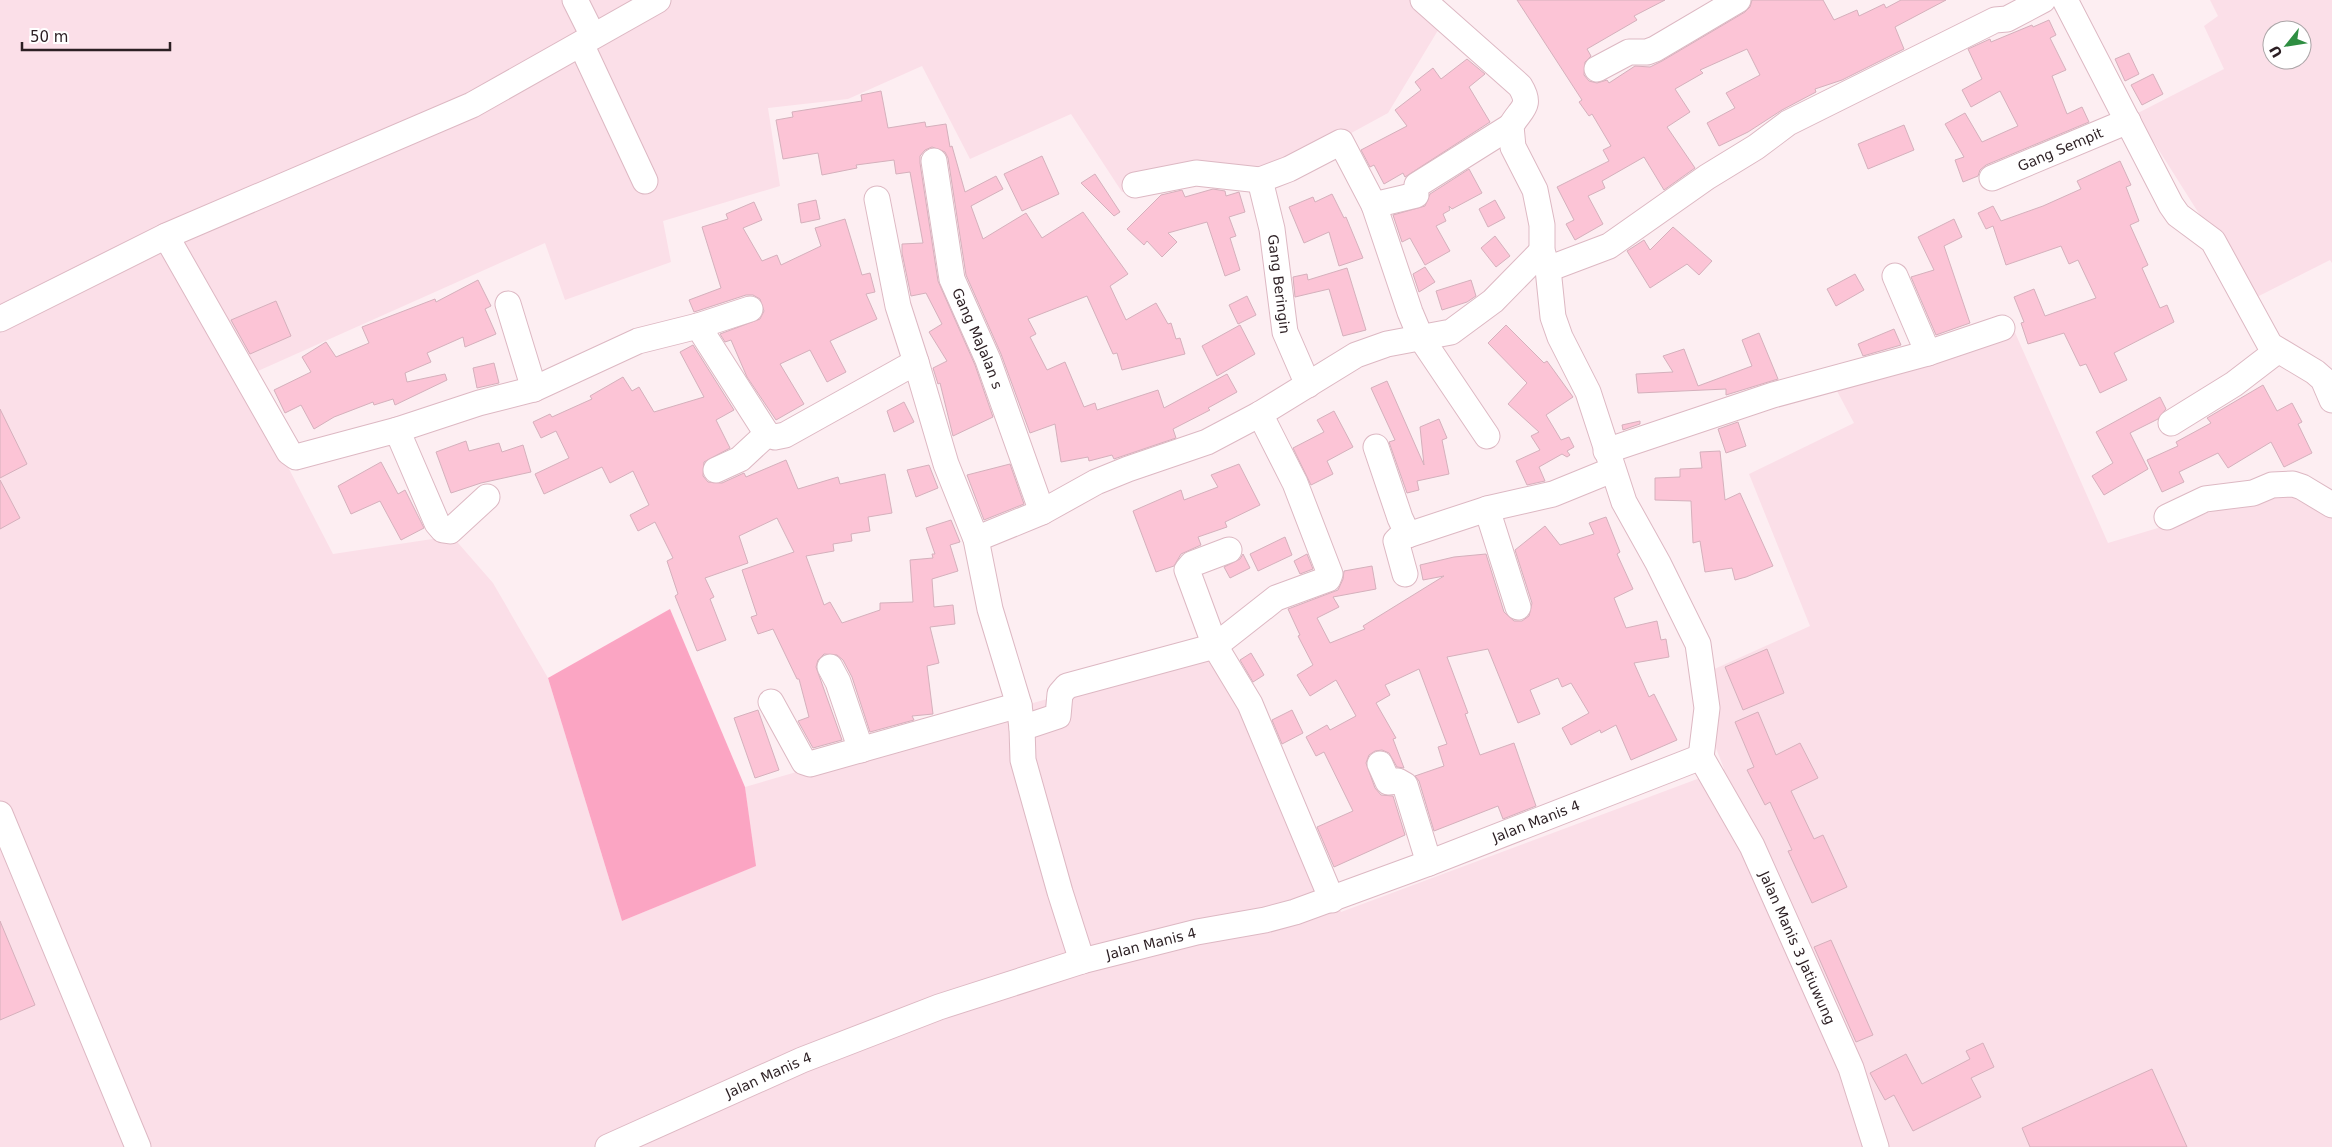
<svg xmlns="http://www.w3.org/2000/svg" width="2332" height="1147" font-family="'DejaVu Sans',sans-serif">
<rect width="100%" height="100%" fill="#fdeef2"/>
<path fill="#fbdfe8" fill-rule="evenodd" d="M0,0H1418L1443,22L1388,113L1263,181L1197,171L1122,192L1071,114L970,159L922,66L848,99L768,108L780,186L663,221L671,262L565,300L545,243L242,378L333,554L452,536L493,583L548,678L622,921L755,866L745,787L1219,649L1341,912L1724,769L1711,735L1710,671L1810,626L1749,474L1854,423L1828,374L2013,328L2108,543L2304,484L2332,510V1147H0Z
M2210,0H2332V263L2330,260L2253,299L2136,114L2224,69L2204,26L2218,16ZM2272,30H2302V60H2272Z"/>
<path fill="#fba5c3" d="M670,609L745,787L756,866L622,921L548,678Z"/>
<path fill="#fcc4d6" stroke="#d5b0bc" d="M1517,0H1665L1634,16L1637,20L1587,49L1591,56L1585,62L1584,75L1589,81L1597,83L1607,80L1609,83L1635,66L1650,67L1662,61L1745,12L1750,7L1752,0H1823L1834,20L1857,10L1859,16L1884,4L1886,8L1901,0H1946L1895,27L1904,49L1842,80L1815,89L1816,92L1782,110L1748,132L1719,146L1707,123L1735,108L1726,93L1760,75L1747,49L1700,70L1703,73L1675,89L1690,112L1667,127L1695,168L1664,190L1644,157L1602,181L1605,188L1588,196L1603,224L1575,240L1566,224L1574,220L1557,187L1609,161L1603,150L1611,146L1592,114L1589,116L1579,102L1582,100Z
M2049,20L2056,35L2050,38L2066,70L2052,76L2067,114L2082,107L2089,122L1986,165L1980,170L1978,176L1963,182L1955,160L1964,157L1945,124L1965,113L1982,142L2018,126L2000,91L1971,107L1962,90L1982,79L1968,49L1990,39L1991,42L2032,25L2033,27Z
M2129,53L2139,74L2125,81L2115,59Z
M1467,59L1485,74L1469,87L1490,122L1405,177L1403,173L1384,184L1374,165L1370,167L1361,150L1407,126L1395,110L1421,90L1415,82L1433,68L1441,79Z
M2153,74L2163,94L2142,105L2131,85Z
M881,91L888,128L925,122L926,127L946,124L950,147L952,146L965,192L996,176L1003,189L971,206L983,239L1026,213L1042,238L1083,212L1128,274L1110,286L1126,320L1156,303L1168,324L1171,323L1176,339L1180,338L1185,354L1122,370L1117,353L1113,354L1087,296L1028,319L1036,334L1030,337L1047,370L1065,362L1084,407L1095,403L1097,410L1158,390L1164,408L1227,374L1237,392L1208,408L1210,410L1173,429L1176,438L1114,459L1112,455L1089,461L1088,457L1061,462L1055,424L1030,433L1001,354L966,275L948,158L945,152L932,147L925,150L920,156V163L938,281L975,365L993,417L953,436L940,383L938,384L933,368L947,361L929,332L942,324L926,293L911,296L902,253V244L923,243L910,172L896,174L894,160L856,165L857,168L822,175L818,153L783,159L776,120L793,117L792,112L862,101L861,95Z
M1904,125L1914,150L1868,169L1858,144Z
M1042,156L1059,194L1022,211L1004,174Z
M2120,161L2131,185L2126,187L2139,221L2130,225L2148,265L2142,268L2160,308L2167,305L2174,322L2114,353L2127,380L2100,393L2086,364L2080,366L2064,333L2028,344L2021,323L2024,322L2014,297L2034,289L2045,316L2096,298L2078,260L2069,264L2061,246L2006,265L1993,226L1986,229L1978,213L1993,206L2001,221L2043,206L2081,189L2077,181Z
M1469,169L1482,193L1452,209L1449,206L1450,210L1443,214L1446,221L1436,226L1450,251L1425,265L1410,238L1402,242L1393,215L1425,206L1430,194Z
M1095,174L1120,212L1114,216L1081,183Z
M1213,189L1225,191L1226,196L1239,192L1245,212L1229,217L1236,236L1230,238L1240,270L1225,276L1207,222L1168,233L1177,242L1162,257L1147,241L1144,245L1127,229L1161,195L1182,190L1185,197Z
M1332,194L1344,218L1346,217L1363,258L1339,266L1329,232L1304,243L1289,207L1313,197L1315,202Z
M816,200L820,219L801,223L798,204Z
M1495,200L1505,218L1488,227L1479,209Z
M754,202L762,220L743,228L762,261L777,255L781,265L821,246L815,228L845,219L862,275L870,273L875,292L866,294L877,319L830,341L846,372L827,382L810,350L780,364L804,404L776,420L747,377L731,340L725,342L720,334L760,319L764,311L760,299L753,295H746L694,312L689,300L721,288L702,227L728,219L726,214Z
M1954,219L1962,237L1944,246L1970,323L1936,335L1911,277L1934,270L1918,237Z
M1673,227L1712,261L1699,275L1687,264L1650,288L1627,251L1644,240L1650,250Z
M1495,236L1510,256L1496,267L1481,248Z
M1425,267L1435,282L1419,292L1413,274Z
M1347,268L1366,330L1343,336L1329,289L1295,297L1293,277L1307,274L1308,280Z
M1855,274L1864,290L1836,306L1827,289Z
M478,280L491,306L485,309L496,334L465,347L463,337L427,353L431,362L405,373L407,382L445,374L447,380L395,405L393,399L374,405L373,402L334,417L314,429L301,405L285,413L274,390L311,372L302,357L326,342L336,357L369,343L362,327L435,299L436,302Z
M1471,280L1476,296L1467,302L1442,310L1436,291Z
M1247,296L1256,315L1238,324L1229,305Z
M276,301L291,336L250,354L231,320Z
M1240,325L1255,354L1217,376L1202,346Z
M1506,325L1544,363L1547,361L1573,397L1546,415L1561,440L1569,437L1574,447L1567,451L1570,455L1567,457L1562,454L1539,467L1545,481L1527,485L1516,461L1540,450L1531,436L1539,432L1508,404L1527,383L1488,343Z
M1894,329L1901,345L1863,356L1858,344Z
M1759,333L1778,379L1726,395V389L1638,393L1636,374L1673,372L1663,356L1684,349L1698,386L1752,366L1742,340Z
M693,345L734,410L716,420L730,448L704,462L703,476L708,482L722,483L744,473L746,477L786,460L798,489L838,477L840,484L885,474L892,513L868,517L870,531L851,534L852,541L833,544L834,551L806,556L824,605L830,602L842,623L880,610V603L913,602L910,560L933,558L932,554H935L926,528L951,520L960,542L950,545L958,571L932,579L934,607L953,605L955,624L930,627L939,663L927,666L933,714L912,716L914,720L870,732L852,677L843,660L837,655L824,654L818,660L816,667L842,740L813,748L798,721L809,717L799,679H797L773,629L758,634L751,617L757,615L742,570L794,552L777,518L739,536L748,563L705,578L714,597L710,599L726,640L697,651L675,596L678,594L667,561L673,558L655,522L638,531L630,515L649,505L633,471L610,483L602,467L544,494L535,474L569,458L556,431L541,438L533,422L550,414L552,417L592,399L590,396L623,377L632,391L639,387L654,412L704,397L680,352Z
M494,363L499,383L477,388L473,368Z
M1387,381L1424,465L1420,427L1439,419L1447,438L1442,440L1449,474L1417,481L1419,490L1407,493L1389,442L1395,440L1371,388Z
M2263,385L2277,411L2292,403L2302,422L2298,424L2312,453L2284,467L2271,442L2228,468L2218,453L2179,472L2184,482L2162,492L2147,460L2178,446L2176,442L2211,423L2207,418Z
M2160,397L2166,409L2158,419L2130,433L2148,469L2104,495L2092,476L2113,463L2096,432Z
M904,402L914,422L894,432L887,411Z
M0,409L27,464L0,478Z
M1334,411L1353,447L1327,461L1333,474L1311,485L1293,448L1324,432L1317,420Z
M1640,421V424L1623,430L1622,425Z
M1738,422L1746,446L1726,453L1718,429Z
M466,441L469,451L499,443L502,452L523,445L531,472L481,483L451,493L436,452Z
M1720,451L1725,500L1740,493L1773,566L1746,577L1735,580L1732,568L1705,572L1700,541L1693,543L1691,501L1655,500V478L1680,477V469L1702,468L1700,452Z
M381,462L398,494L405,490L424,528L401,540L380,501L351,514L338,486Z
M1010,464L1024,504L984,520L967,475Z
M1239,464L1260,505L1225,522L1227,527L1198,537L1201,545L1181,554L1174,566L1156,572L1133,511L1181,490L1184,500L1218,487L1211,475Z
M929,465L938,488L916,497L907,470Z
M0,480L20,518L0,529Z
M1606,517L1620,552L1617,554L1633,589L1614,598L1626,628L1657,621L1661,640L1666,639L1669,657L1634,663L1649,697L1654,694L1677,740L1631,760L1616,725L1601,733L1600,730L1571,745L1562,728L1589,713L1571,683L1562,687L1558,678L1530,690L1540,714L1518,723L1488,649L1447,657L1468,713L1465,714L1480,755L1514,743L1536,806L1503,819L1498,806L1434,831L1419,781L1415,776L1444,766L1438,747L1447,744L1419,669L1385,685L1390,695L1376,703L1396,738L1393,739L1404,768L1397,767L1389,753L1382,750L1375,751L1369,755L1366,763L1375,788L1381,795L1393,796L1405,835L1334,867L1317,827L1353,811L1324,752L1316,756L1306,737L1327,725L1330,730L1356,716L1336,680L1310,696L1297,675L1313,665L1298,636L1300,635L1288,609L1338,590L1343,579L1344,571L1372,566L1376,589L1333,597L1339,607L1317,618L1330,643L1365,629L1363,626L1444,576L1423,580L1420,565L1454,557L1486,554L1504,612L1514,621H1522L1529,616L1532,603L1515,550L1545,526L1560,545L1594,534L1589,523Z
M1285,537L1292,555L1258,571L1250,554Z
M1243,554L1250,568L1230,578L1224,567L1240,559Z
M1307,554L1313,569L1300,574L1294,561Z
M1767,649L1784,693L1743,710L1725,667Z
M1251,653L1264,675L1253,682L1240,660Z
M758,710L779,770L755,778L734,718Z
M1292,710L1303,733L1282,744L1272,720Z
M1758,712L1776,755L1800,743L1818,778L1791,791L1814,839L1823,835L1847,887L1812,903L1788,851L1792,850L1770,802L1765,805L1747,770L1754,767L1735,722Z
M0,921L35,1005L0,1020Z
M1831,940L1873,1035L1856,1042L1814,947Z
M1983,1043L1994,1067L1971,1078L1981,1097L1913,1131L1894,1095L1885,1100L1870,1073L1906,1054L1922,1084L1970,1059L1966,1051Z
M2152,1069L2187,1147H2030L2022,1128Z"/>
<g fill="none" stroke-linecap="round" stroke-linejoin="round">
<g stroke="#ddb8c3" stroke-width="27">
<g id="minor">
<path d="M575,0L593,36"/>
<path d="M1423,0L1520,86C1533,107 1520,109 1511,126L1513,147L1535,190L1542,225V251L1548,269L1553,317L1560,337L1588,392L1624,502L1658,563L1698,644L1707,708L1701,757"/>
<path d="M2065,0L2171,205L2178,215L2213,241L2270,345L2315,372L2323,379L2332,400"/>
<path d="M581,44L645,181"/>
<path d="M1597,69L1629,52H1647L1655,49L1738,0"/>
<path id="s1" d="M934,161L952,279L988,360L1042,512"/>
<path id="s2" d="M1992,178L2128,121"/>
<path id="s3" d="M1260,180L1272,229L1285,332L1308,385"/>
<path d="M1135,185L1196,173L1260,180L1289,169L1341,142L1374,205L1410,312L1421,338L1487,436"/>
<path d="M1417,185L1511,126"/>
<path d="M877,199L898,306L916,362"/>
<path d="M1374,205L1416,195"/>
<path d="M166,236L289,452L296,457L397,430L437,523L443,530L450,531L487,497"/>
<path d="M1548,269L1609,246L1707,177L1756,147L1788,123L1995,20L2007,19L2043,0"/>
<path d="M1895,276L1928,353"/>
<path d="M508,304L534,389"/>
<path d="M0,319L166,236L472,105L658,0"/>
<path d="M698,326L750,309"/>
<path d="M2171,423L2234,384L2277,351"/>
<path d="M397,430L479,403L534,389L638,341L698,326L767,434L775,437L785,435L916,362L946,464L976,539L990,609L1019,705L1022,728L1023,760L1060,892L1082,961"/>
<path d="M1376,447L1400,518L1408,535"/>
<path d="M1606,451L1773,395L1928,353L2002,328"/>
<path d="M716,470L740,459L767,434"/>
<path d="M1487,509L1518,607"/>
<path d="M2167,517L2205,499L2253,493L2272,485L2293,484L2302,487L2332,505"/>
<path d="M976,539L1042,512L1096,482L1128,469L1207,442L1260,414L1356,355L1387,344L1451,332L1493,301L1542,251"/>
<path d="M1229,550L1192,564L1187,570L1215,646L1250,704L1332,900"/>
<path d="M1405,574L1396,541L1399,538L1487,509L1553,494L1612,470"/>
<path d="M830,667L838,682L861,750"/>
<path d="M771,702L804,762L810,764L1019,705"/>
<path d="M1022,728L1058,716L1060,694L1067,686L1215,646L1276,598L1328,579L1330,574L1295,483L1260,414"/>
<path id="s4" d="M1701,757L1752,846L1851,1068L1876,1147"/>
<path d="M1380,764L1388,782L1398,781L1405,785L1429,863"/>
<path d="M0,814L138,1147"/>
<path id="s5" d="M608,1147L802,1060L939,1007L1082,961L1197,932L1265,920L1295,912L1429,863L1701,757"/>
</g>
</g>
<use href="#minor" stroke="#fff" stroke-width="25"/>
</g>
<g text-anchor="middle" stroke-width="4" stroke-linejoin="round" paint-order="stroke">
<g font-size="14" fill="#2c1f23" stroke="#fff">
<text dy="5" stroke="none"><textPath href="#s2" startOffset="74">Gang Sempit</textPath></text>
<text dy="5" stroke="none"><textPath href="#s3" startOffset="106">Gang Beringin</textPath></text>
<text dy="5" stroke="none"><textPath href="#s1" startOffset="184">Gang MaJalan s</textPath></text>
<text dy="5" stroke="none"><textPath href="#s5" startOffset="986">Jalan Manis 4</textPath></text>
<text dy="5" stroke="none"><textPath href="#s5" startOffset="581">Jalan Manis 4</textPath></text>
<text dy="5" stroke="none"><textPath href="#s4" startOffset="214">Jalan Manis 3 Jatiuwung</textPath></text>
<text dy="5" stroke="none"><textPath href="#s5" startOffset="176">Jalan Manis 4</textPath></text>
</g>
</g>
<g transform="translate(2287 45) rotate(240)"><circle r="24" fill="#ffffff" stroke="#aba5a7"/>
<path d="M0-4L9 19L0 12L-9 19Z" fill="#2e8e42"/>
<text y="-8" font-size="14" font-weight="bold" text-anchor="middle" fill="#2c1f23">U</text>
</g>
<path d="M22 42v8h148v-8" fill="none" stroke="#2c1f23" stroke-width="2.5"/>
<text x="30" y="42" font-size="15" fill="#2c1f23" stroke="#ffffff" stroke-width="4" paint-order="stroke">50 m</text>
</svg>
